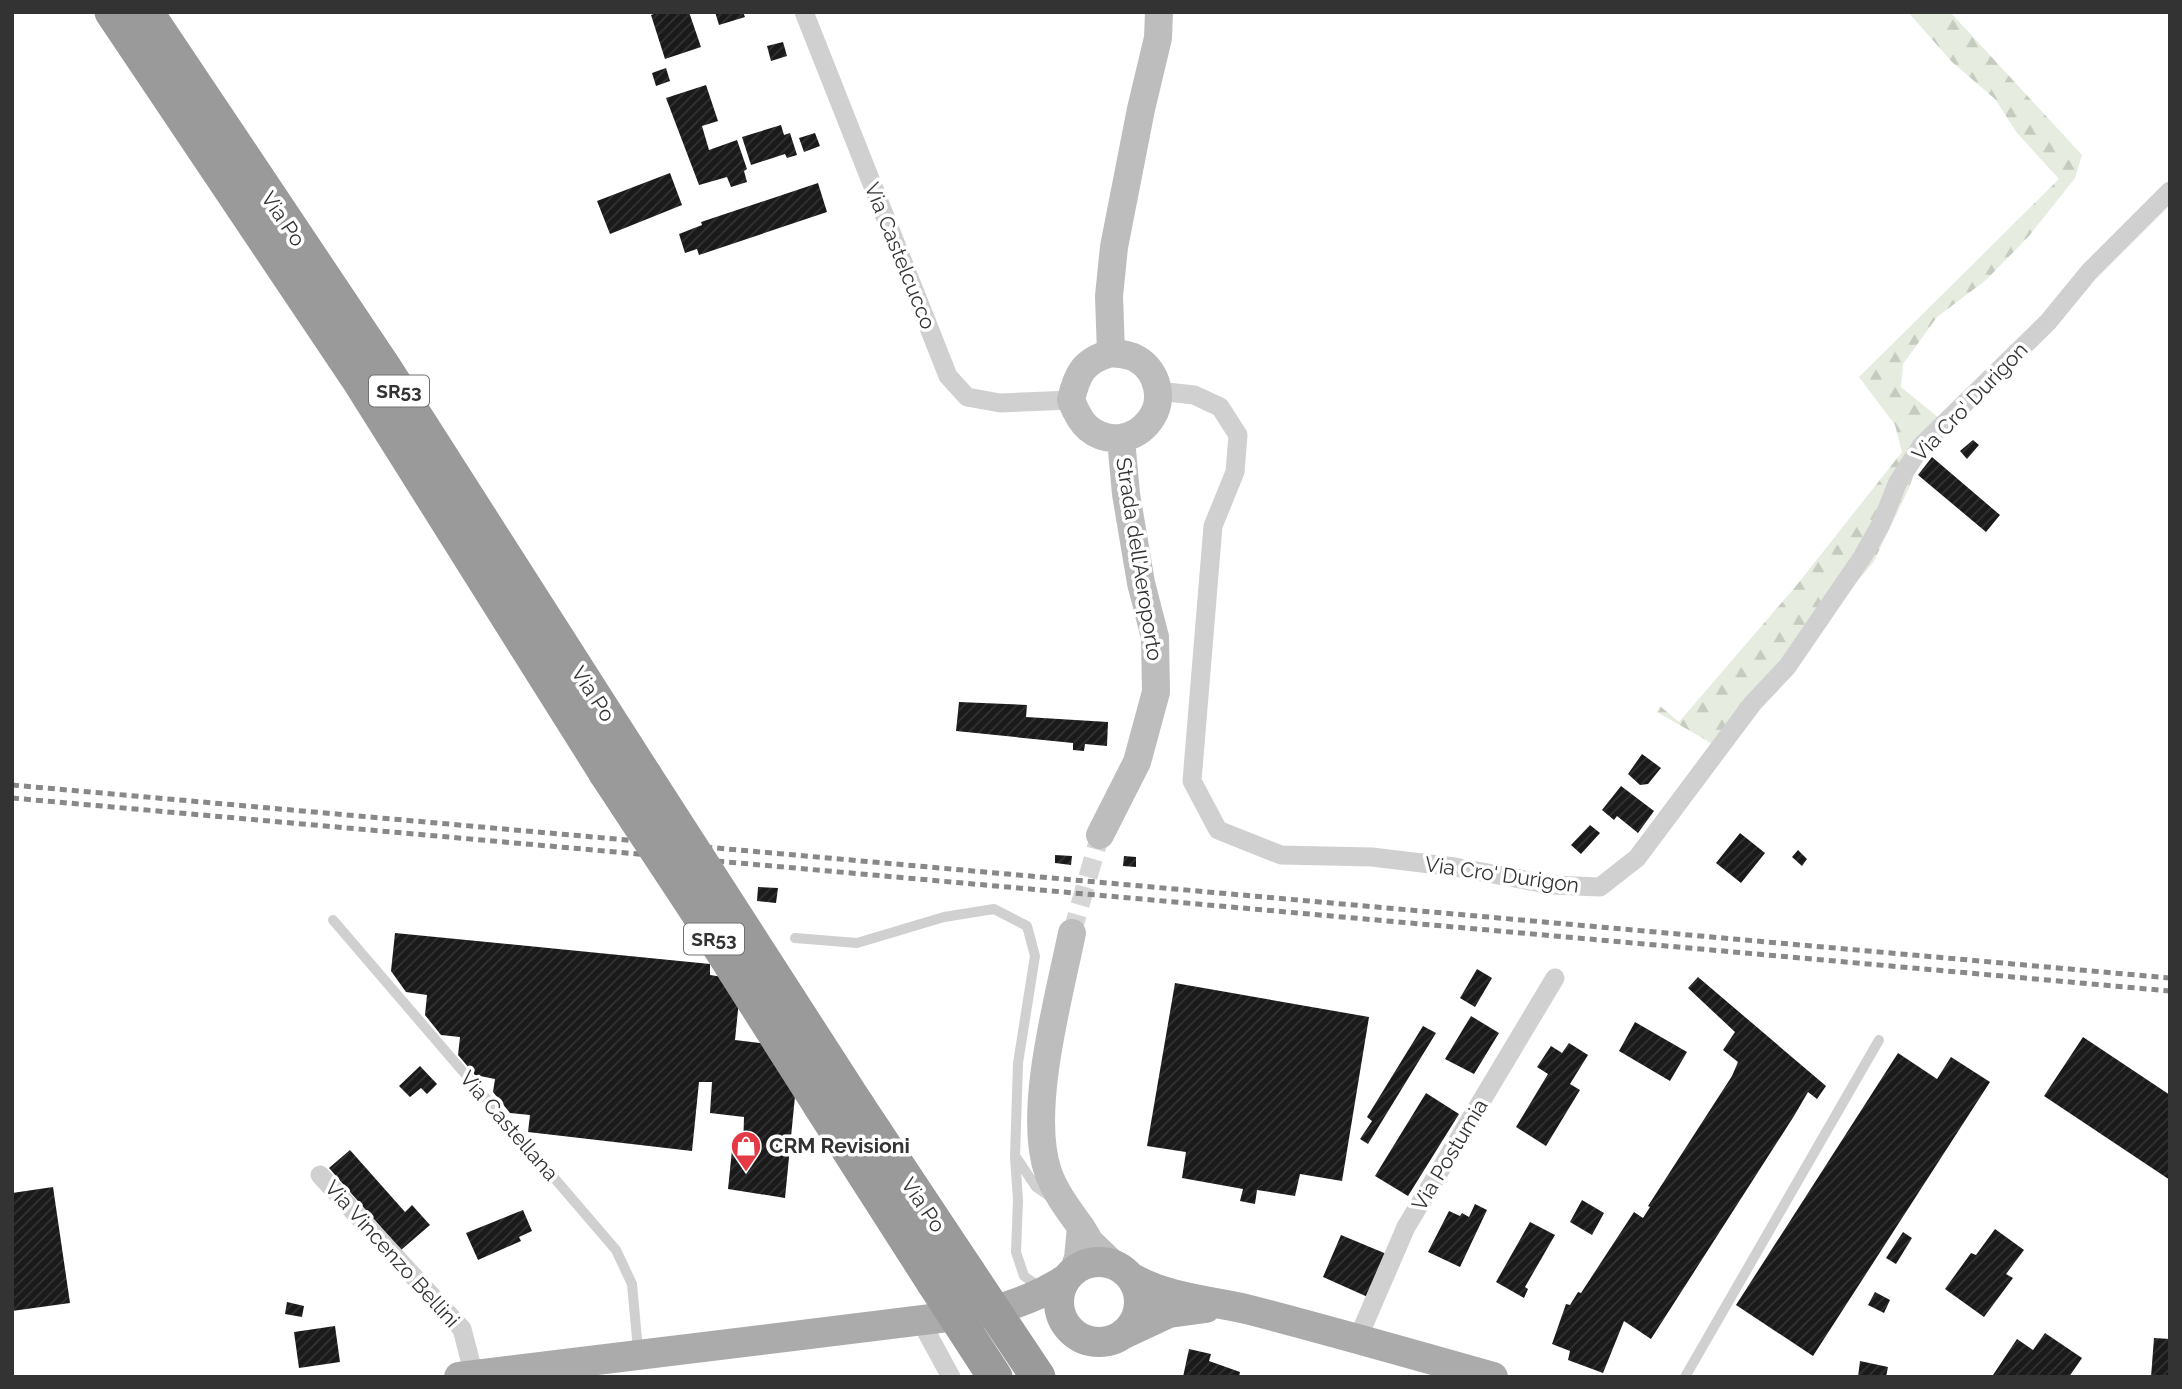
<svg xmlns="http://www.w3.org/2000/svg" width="2182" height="1389" font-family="Raleway,sans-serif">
<defs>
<pattern id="forest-firs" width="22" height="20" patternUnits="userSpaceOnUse" patternTransform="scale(1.75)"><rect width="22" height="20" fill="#e6ecdf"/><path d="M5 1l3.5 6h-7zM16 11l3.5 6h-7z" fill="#c6cbc0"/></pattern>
<pattern id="building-hatch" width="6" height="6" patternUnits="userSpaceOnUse" patternTransform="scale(1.75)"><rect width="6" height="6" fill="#1a1a1a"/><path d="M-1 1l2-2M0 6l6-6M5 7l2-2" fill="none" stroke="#333"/></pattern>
</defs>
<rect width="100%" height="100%" fill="#fff"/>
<path fill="url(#forest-firs)" d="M1908,12H1950L2082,155L2075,178L2029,236L1986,280L1937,317L1903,364L1901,387L1945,423L1917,466L1909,488L1873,563L1809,636L1725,751L1657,712L1660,706L1679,722L1796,586L1902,452L1895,425L1859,377L2059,179L2017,133L1995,99L1952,62Z"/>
<path fill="url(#building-hatch)" d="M659,12H689L701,47L665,59L651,15Z
M715,12H743L745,17L719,25Z
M783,42L787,56L771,61L767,46Z
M666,68L670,81L656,86L652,73Z
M706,85L718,121L702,126L709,150L737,140L747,169L744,171L747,182L731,187L727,177L699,185L666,98Z
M781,125L784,135L790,133L797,155L787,158L785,154L751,165L742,137Z
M815,133L820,146L804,152L799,138Z
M670,173L682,205L610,234L597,201Z
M818,183L827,212L699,255L697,249L685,253L679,234L702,225L701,222Z
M1973,440L1979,445L1967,459L1960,451Z
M1932,457L2000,515L1986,532L1918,475Z
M959,702L1027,705L1026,717L1108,722L1107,746L1085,744L1084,751L1073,750V743L956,731Z
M1642,754L1661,768L1648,784L1640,785L1628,774Z
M1621,786L1654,811L1638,833L1617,816L1614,820L1602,810Z
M1590,825L1600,833L1581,854L1571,845Z
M1740,833L1765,853L1741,883L1716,863Z
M1798,850L1807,859L1802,866L1792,857Z
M1055,855L1072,856L1071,865L1055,863Z
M1124,856L1136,857V867L1123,866Z
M758,887L778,888L776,903L757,901Z
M395,933L710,964V975L723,977L739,1000L735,1040L768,1044L796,1086L785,1198L728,1189L732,1150L743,1151L744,1117L710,1113L712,1082H699L692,1151L528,1132L530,1115L510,1113L493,1092L495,1079L475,1075L458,1055L460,1037L441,1035L425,1015L427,995L406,992L391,971Z
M1477,969L1492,978L1475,1007L1460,998Z
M1698,977L1826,1086L1817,1099L1808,1092L1794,1116L1651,1339L1624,1321L1603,1373L1568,1360L1570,1351L1552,1344L1566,1304L1570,1305L1578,1292L1581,1293L1634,1212L1643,1218L1650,1207L1648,1206L1732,1076L1738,1062L1723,1050L1735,1032L1688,988Z
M1175,983L1369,1017L1342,1181L1300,1174L1295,1196L1257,1190L1255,1204L1240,1201L1243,1189L1182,1178L1186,1152L1147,1146Z
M1471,1016L1499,1033L1474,1074L1445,1059Z
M1635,1022L1687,1052L1670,1081L1619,1051Z
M1423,1026L1436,1033L1368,1144L1360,1139L1372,1121L1367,1117Z
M2083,1037L2170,1095V1180L2044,1096Z
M1569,1043L1588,1055L1570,1084L1580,1090L1546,1146L1516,1127L1548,1074L1537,1067L1551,1046L1562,1053Z
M1898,1053L1937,1079L1951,1057L1990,1082L1813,1356L1736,1305Z
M420,1066L437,1084L427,1094L421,1088L410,1097L399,1086Z
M1426,1093L1459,1114L1408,1196L1375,1176Z
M350,1150L405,1212L412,1205L430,1225L401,1250L329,1168Z
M53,1187L70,1303L12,1311V1193Z
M1582,1200L1604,1213L1592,1235L1570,1222Z
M1475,1204L1487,1210L1460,1267L1428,1252L1449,1211L1460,1216L1462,1213L1469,1217Z
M523,1210L532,1231L519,1237L521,1241L478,1260L466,1233Z
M1530,1222L1555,1235L1525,1287L1528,1289L1524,1298L1496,1282Z
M1995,1229L2024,1250L2006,1274L2013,1278L1984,1317L1945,1289L1971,1253L1976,1255Z
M1903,1232L1912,1238L1896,1264L1886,1258Z
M1341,1235L1389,1255L1370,1298L1323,1277Z
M1875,1292L1890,1300L1884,1313L1868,1305Z
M287,1302L304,1306L302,1317L285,1314Z
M335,1326L340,1362L299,1368L294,1332Z
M2045,1333L2082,1358L2069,1377H1996L1993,1375L2017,1339L2033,1350Z
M2154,1338L2170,1339V1377H2151Z
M1189,1349L1211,1354L1209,1361L1240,1372L1239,1377H1183Z
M1860,1361L1888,1367L1886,1377H1858Z"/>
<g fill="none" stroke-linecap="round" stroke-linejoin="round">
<path stroke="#d6d6d6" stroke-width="19" stroke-dasharray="19 10" stroke-linecap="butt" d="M1072,933L1100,835"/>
<path stroke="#d0d0d0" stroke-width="10" d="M333,920L616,1250L632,1284L638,1350
M795,938L857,943L944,917L994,909L1027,926L1035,956L1018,1063L1015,1157L1018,1200L1016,1252L1024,1276L1041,1288
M1016,1157L1036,1187L1049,1196
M1685,1377L1879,1040"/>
<path stroke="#d0d0d0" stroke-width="19" d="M804,12L948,376L967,397L1000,403L1071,400
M1158,391L1194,395L1220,407L1238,435L1235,472L1213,526L1192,781L1218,830L1281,855L1372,857L1455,867L1552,885L1600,887L1637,858L1753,703L1787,667L1863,556L1881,524L1898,482L1922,445L2048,322L2089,272L2170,191
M320,1175L462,1329L474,1375
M920,1320L951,1377
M1358,1338L1406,1227L1555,978"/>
<path stroke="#bdbdbd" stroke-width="28" d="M1111,353L1109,296L1114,247L1141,109L1158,38L1159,12
M1111,353C1120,354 1129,354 1137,359C1158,371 1165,401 1150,420C1135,441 1107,444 1088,428C1080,421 1075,410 1071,400C1077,374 1083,361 1111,353Z
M1100,835L1137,762L1156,692L1155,637L1141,583L1126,494L1121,439
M1072,933C1059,997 1027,1111 1048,1172C1055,1192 1068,1209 1081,1227
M1073,1272L1078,1258L1081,1227L1090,1242L1113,1264"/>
<path stroke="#ababab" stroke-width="30" d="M1059 1302a40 40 0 1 1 80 0a40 40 0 1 1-80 0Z
M1132,1278C1170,1299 1208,1300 1250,1310C1331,1331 1412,1354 1493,1377
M1124,1334L1169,1313L1206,1308
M459,1377L988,1312C1016,1304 1042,1295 1067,1278"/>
<path stroke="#9a9a9a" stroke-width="35" d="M112,12L359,380L606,773
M146,12L385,369L645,776
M820,1105L934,1283
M857,1105L968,1272"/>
<path stroke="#888" stroke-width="5" stroke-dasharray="7 5" stroke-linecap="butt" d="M12,785L2170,978
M12,798L2170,991"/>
<path stroke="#9a9a9a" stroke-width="35" d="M606,773L697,911L820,1105
M645,776L857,1105
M968,1272L1038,1377
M934,1283L995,1377"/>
</g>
<defs>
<g id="shop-pin" transform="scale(1.575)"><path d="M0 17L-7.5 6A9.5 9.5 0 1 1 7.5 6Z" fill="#e63946" stroke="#fff"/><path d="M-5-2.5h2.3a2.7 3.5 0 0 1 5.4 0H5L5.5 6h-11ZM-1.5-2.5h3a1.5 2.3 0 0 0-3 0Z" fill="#fff"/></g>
</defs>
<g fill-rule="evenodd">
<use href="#shop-pin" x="746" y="1146"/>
</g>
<g text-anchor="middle" stroke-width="7" stroke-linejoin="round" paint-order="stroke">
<g fill="#fff" stroke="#707070" stroke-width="2">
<rect x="369" y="375.5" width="60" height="31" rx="5"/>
<rect x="684" y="923.5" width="60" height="31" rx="5"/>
</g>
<g font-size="19" font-weight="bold" fill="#333">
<text x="399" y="398">SR53</text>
<text x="714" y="946">SR53</text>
</g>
<g font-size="21" fill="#333" stroke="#fff">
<text transform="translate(283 219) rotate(56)" y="7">Via Po</text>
<text transform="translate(900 256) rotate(68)" y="7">Via Castelcucco</text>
<text transform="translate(1970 402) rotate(-46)" y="7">Via Cro' Durigon</text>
<text transform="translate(1139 559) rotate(81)" y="7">Strada dell'Aeroporto</text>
<text transform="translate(593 694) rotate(57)" y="7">Via Po</text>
<text transform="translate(1502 875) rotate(8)" y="7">Via Cro' Durigon</text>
<text transform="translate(509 1126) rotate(49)" y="7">Via Castellana</text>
<text transform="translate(1450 1155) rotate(-59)" y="7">Via Postumia</text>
<text transform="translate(923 1205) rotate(56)" y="7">Via Po</text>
<text transform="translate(392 1254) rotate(48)" y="7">Via Vincenzo Bellini</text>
</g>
<g font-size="21" font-weight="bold" fill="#333" stroke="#fff" text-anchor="start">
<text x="769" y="1153">CRM Revisioni</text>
</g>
</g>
<rect width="2182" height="1389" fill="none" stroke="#333333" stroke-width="28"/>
</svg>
